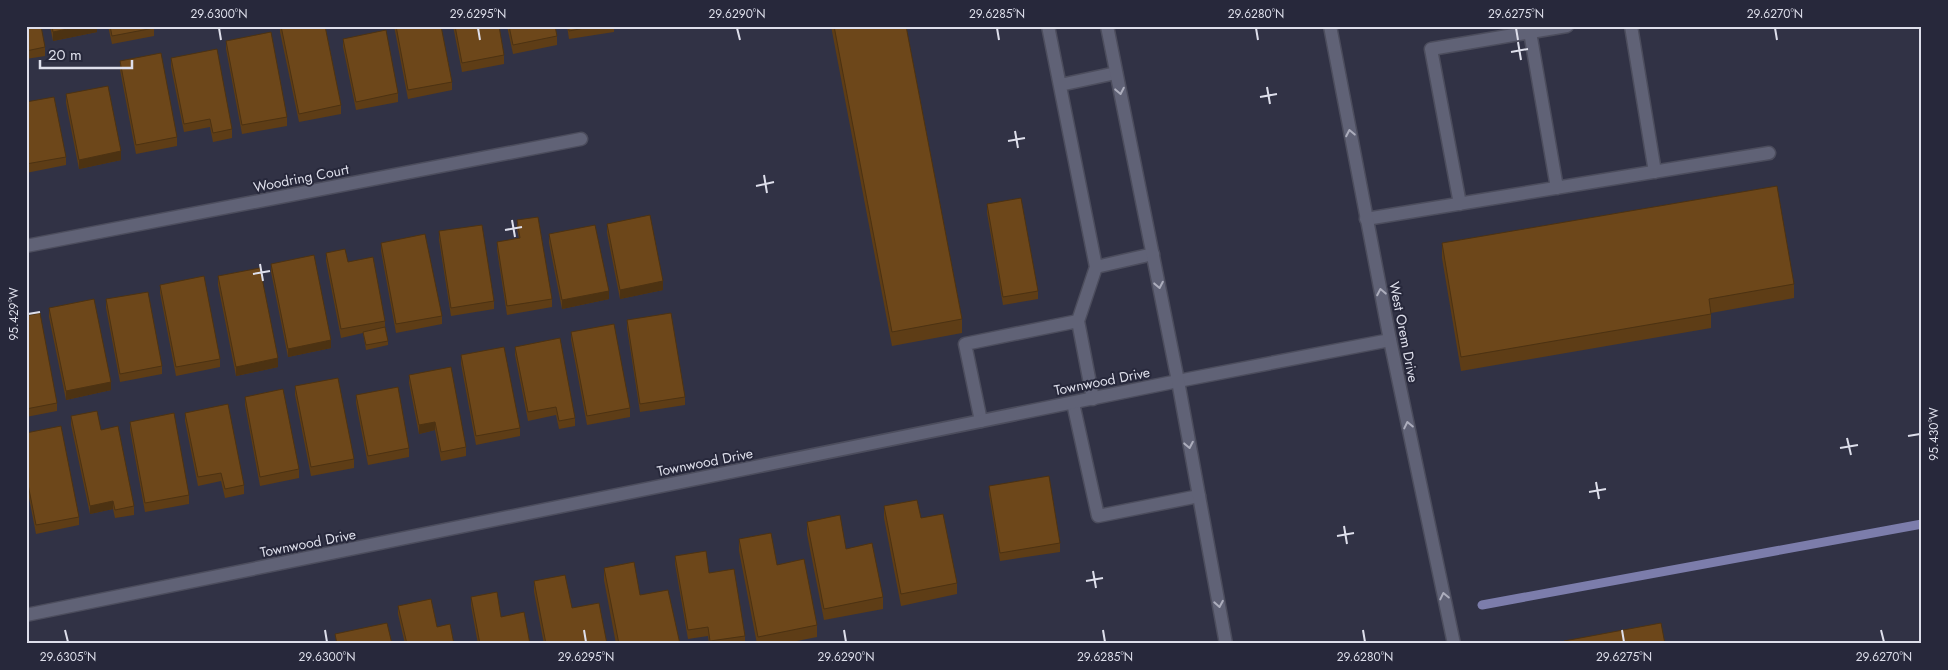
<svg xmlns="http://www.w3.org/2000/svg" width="1948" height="670" font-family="Jost,sans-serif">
<rect width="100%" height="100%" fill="#313245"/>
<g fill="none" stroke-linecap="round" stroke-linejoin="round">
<path stroke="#7c7dab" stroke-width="9" d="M1482,605L1922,524"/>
<g stroke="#4c4d5d" stroke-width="15">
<path id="lane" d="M1048,26L1096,267L1078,321
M1631,26L1655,172
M1530,32L1557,188
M1060,85L1116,73
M1460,204L1431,49L1567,26
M1366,219L1769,153
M1096,267L1153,254
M1073,403L1098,516L1199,496
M981,421L965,344L1078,321L1093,399"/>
</g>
<g stroke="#4c4d5d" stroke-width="15">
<path id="street" d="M26,246L581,139
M26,615L1178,381L1390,340"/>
</g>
<g stroke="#4c4d5d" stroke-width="15">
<path id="secondary" d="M1107,26L1178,381L1226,644
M1330,26L1390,340L1454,644"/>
</g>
<use href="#lane" stroke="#606276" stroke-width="12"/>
<use href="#street" stroke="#606276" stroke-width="12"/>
<use href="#secondary" stroke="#606276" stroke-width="12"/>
</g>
<path fill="#5e3d16" d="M26,26L45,47V56L26,59Z
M50,26H97V32L53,41Z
M108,26H154V36L112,44Z
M280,26H325L341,105V114L299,122L280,32Z
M394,26H441L452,82V90L408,99Z
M453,26H499L504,55V64L462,72Z
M507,26H555L557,36V45L513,54Z
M567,26H614V32L569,39Z
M831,26H906L962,319V333L892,346Z
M343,39L398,93V102L356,110L343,47Z
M226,41L287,117V126L242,134L226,49Z
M171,58L232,129V138L213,142L210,127L184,132L171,67Z
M120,61L177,137V146L136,154L120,70Z
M66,94L121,160L79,169L66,103Z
M26,102L66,157V165L26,173Z
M987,204L1038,291V299L1003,305L987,213Z
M517,220L552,299V307L507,315L497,250V242L519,238L517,229Z
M607,224L663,290L620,299L607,233Z
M439,231L494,301V309L451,316L439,240Z
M549,234L609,299L562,309L549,243Z
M381,243L442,316V324L396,333L381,251Z
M1442,243L1794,284V298L1711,313V328L1461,371L1442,258Z
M326,253L348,262L385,321V327L388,341V345L366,350L363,333L341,338L326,261Z
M271,264L331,348L288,357L271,272Z
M218,276L278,367L236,376L218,285Z
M160,285L220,359V367L176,376L160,293Z
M106,299L162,366V374L120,382L106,308Z
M49,308L111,390L66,400L49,317Z
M26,316L57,403V411L26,417Z
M627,320L685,397V405L640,412L627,328Z
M571,332L630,408V417L587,425L571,340Z
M515,347L575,418V426L559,429L556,415L528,421L515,355Z
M461,355L520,428V436L476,445L461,364Z
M409,375L466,447V456L441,461L435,430L419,434L409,383Z
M295,386L354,459V468L311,476L295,395Z
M356,395L409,448V457L368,465L356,403Z
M245,397L299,469V478L260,486L245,405Z
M185,413L244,485V494L225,498L221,481L198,486L185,421Z
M71,416L101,430L134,506V515L115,518L113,509L90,514L71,425Z
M130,422L189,495V504L145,512L130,430Z
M26,433L79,517V525L36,534L26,482Z
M989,486L1060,543V552L1000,561L989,494Z
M884,506L921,518L957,583V594L901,606L884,518Z
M807,522L846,549L883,597V609L824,620L807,534Z
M739,539L777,565L817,625V637L782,644H757L739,551Z
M675,556L709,573L745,636V644H709L708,636L688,639L675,564Z
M604,568L640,595L680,644H616L604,580Z
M534,581L572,608L607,644H544L534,592Z
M471,597L530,644H478L471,606Z
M398,606L437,627L454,644H405L398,614Z"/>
<path fill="#4c3212" d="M82,26H97V32L53,41V32Z
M121,151V160L79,169V160Z
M663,281V290L620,299V290Z
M609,291V299L562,309V300Z
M331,340V348L288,357V349Z
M278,358V367L236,376V367Z
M111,382V390L66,400V391Z
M435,422V430L419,434V425Z
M113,501V509L90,514V506Z"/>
<path fill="#6d471a" stroke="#4c3212" d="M26,26H41L45,47L26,51Z
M52,26H82L53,32Z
M110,26H154V28L112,36Z
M281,26H325L341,105L299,114Z
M396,26H441L452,82L408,90Z
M455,26H499L504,55L462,63Z
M509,26H555L557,36L513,45Z
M569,26H595L569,31Z
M834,26H906L962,319L892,332Z
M386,30L398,93L356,102L343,39Z
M271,32L287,117L242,125L226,41Z
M217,49L232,129L213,133L210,119L184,124L171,58Z
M161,53L177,137L136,145L120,61Z
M108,86L121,151L79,160L66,94Z
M54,97L66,157L26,164V102Z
M1777,186L1794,284L1709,299L1711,314L1461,357L1442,243Z
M1021,198L1038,291L1003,297L987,204Z
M650,215L663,281L620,290L607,224Z
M538,217L552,299L507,306L497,242L520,238L517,220Z
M482,225L494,301L451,308L439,231Z
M595,225L609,291L562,300L549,234Z
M425,234L442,316L396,324L381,243Z
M345,249L348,262L373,257L385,321L341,329L326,253Z
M314,255L331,340L288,349L271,264Z
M260,268L278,358L236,367L218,276Z
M204,276L220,359L176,367L160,285Z
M148,292L162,366L120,374L106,299Z
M94,299L111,382L66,391L49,308Z
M40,313L57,403L26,409V316Z
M671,313L685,397L640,404L627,320Z
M614,324L630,408L587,416L571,332Z
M385,327L388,341L366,345L363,332Z
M560,338L575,418L559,421L556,407L528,412L515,347Z
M504,347L520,428L476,436L461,355Z
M451,367L466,447L441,452L435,422L419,425L409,375Z
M338,378L354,459L311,467L295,386Z
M398,387L409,448L368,456L356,395Z
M283,389L299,469L260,477L245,397Z
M228,404L244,485L225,489L221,473L198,477L185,413Z
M97,411L101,430L118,426L134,506L115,510L113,501L90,506L71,416Z
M174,413L189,495L145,503L130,422Z
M61,426L79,517L36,525L26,474V433Z
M1049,476L1060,543L1000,553L989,486Z
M917,500L921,518L943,514L957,583L901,594L884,506Z
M840,515L846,549L872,543L883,597L824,609L807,522Z
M771,533L777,565L804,559L817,625L758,637L739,539Z
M706,551L709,573L734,569L745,636L710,641L708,627L688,630L675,556Z
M634,562L640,595L668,590L680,644H619L604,568Z
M565,575L572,608L599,603L607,644H546L534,581Z
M497,592L501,617L524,612L530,644H480L471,597Z
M431,599L437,627L450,624L454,644H407L398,606Z
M387,623L392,644H337L335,634Z
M1661,623L1665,644H1565L1564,641Z
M320,642V644H309Z"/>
<defs><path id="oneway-chevron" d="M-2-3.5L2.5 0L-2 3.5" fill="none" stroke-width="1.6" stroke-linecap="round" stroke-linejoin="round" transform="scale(1.25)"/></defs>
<g stroke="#acadbc">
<use href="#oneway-chevron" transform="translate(1120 91) rotate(79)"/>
<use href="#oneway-chevron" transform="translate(1350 133) rotate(-101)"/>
<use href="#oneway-chevron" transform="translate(1159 285) rotate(79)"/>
<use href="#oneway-chevron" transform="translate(1381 292) rotate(-101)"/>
<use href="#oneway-chevron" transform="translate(1408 425) rotate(-102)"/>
<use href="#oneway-chevron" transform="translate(1189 445) rotate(79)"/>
<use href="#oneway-chevron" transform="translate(1444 596) rotate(-102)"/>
<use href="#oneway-chevron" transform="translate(1219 604) rotate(80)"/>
</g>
<path fill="none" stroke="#dedfeb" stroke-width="2" d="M219,28L221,40M478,28L480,40M737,28L740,40M997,28L999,40M1256,28L1258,40M1516,28L1518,40M1775,28L1777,40M1518,42L1521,60M1511,52L1528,49M1267,87L1270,104M1260,97L1277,94M1015,131L1018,148M1008,141L1025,138M764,175L767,193M756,186L774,182M512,220L515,237M505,230L522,227M260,264L263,281M253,274L270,271M28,314L40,312M1908,436L1920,434M1847,438L1851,455M1840,448L1858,445M1596,482L1599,499M1589,492L1606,489M1344,526L1347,544M1337,536L1354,533M1093,571L1096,588M1086,581L1103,578M65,630L68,642M325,630L327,642M584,630L586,642M844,630L846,642M1103,630L1105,642M1363,630L1365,642M1622,630L1624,642M1881,630L1884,642"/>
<g text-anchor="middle" stroke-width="4" stroke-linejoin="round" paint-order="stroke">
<g font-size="14" fill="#dedfeb" stroke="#27283b">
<text transform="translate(301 178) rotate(-11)" y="5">Woodring Court</text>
<text transform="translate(1404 332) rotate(79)" y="5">West Orem Drive</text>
<text transform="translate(1102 381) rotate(-11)" y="5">Townwood Drive</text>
<text transform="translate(705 462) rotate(-11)" y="5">Townwood Drive</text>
<text transform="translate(308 543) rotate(-11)" y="5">Townwood Drive</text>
</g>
</g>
<rect width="1948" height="670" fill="none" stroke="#27283b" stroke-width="55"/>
<path d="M40 60v8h92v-8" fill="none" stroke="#dedfeb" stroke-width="2.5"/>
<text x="48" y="60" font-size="15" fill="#dedfeb" stroke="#27283b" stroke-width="4" paint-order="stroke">20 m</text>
<rect x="28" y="28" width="1892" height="614" fill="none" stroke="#dedfeb" stroke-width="2"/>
<g font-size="12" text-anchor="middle" fill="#dedfeb">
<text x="219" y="18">29.6300°N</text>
<text x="478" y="18">29.6295°N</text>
<text x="737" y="18">29.6290°N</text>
<text x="997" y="18">29.6285°N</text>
<text x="1256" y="18">29.6280°N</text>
<text x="1516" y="18">29.6275°N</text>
<text x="1775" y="18">29.6270°N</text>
<text transform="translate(14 314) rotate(-90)" y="4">95.429°W</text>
<text transform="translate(1934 434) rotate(-90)" y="4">95.430°W</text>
<text x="68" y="661">29.6305°N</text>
<text x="327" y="661">29.6300°N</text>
<text x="586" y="661">29.6295°N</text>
<text x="846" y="661">29.6290°N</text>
<text x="1105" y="661">29.6285°N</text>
<text x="1365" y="661">29.6280°N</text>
<text x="1624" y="661">29.6275°N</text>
<text x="1884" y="661">29.6270°N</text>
</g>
</svg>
